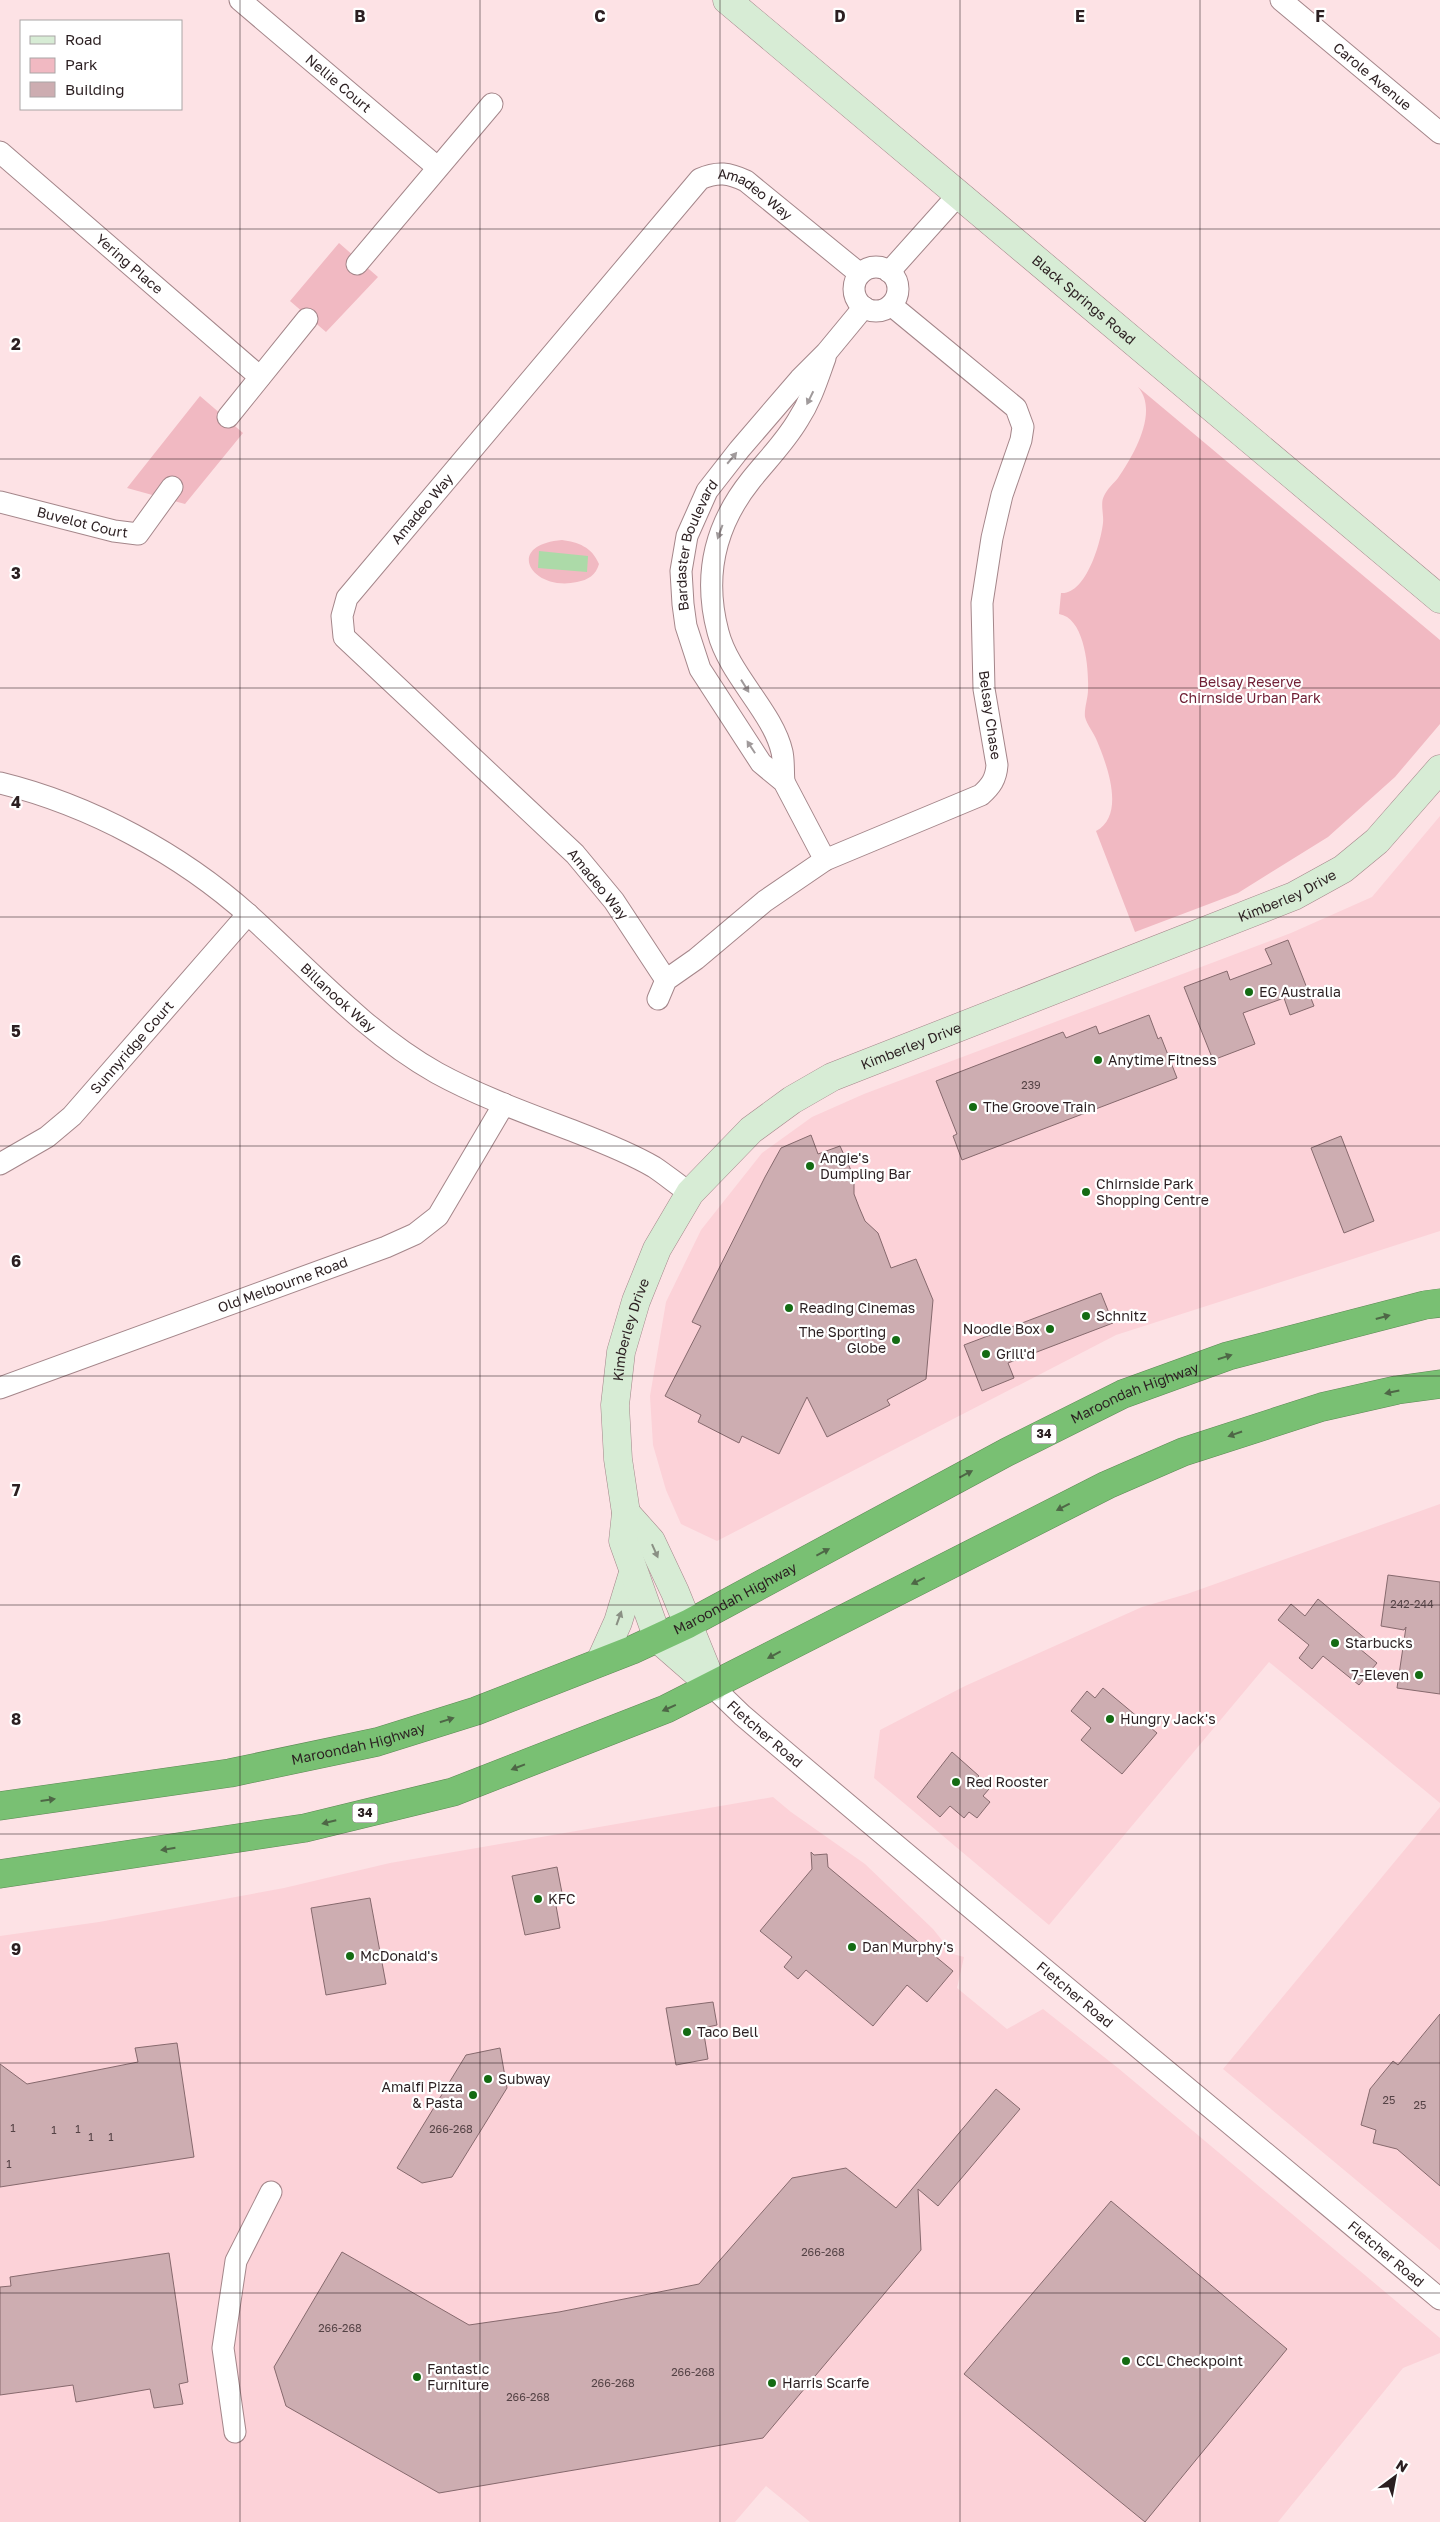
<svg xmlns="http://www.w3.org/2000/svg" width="1440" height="2522" font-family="'Golos Text',sans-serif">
<rect width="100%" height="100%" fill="#fde2e5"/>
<path fill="#fcd2d8" d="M1440,816V1231L1116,1335L717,1541L681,1524L666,1490L653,1445L650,1396L666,1302L701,1230L762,1153L812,1117L864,1094L1291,933L1372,897Z
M1440,1504V1803L1269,1662L1049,1925L874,1778L880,1730L965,1686L1142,1607L1187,1594Z
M773,1797L791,1812L865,1864L933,1929L953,1954L964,1957L957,1988L1007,2029L1043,2009L1118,2068L1440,2338V2353L1403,2368L1278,2522H810L766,2486L735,2522H0V1936L99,1922L284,1888L390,1863Z
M1440,1807V2250L1223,2069Z"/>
<path fill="#f1b9c2" d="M339,243L378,277L326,332L290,301Z
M1138,387L1440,640V724L1395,777L1328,837L1238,893L1135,932L1096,831C1126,815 1107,765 1097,741C1094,733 1087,725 1085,717C1084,709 1088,698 1088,690C1089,669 1085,618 1059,614L1061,593C1086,595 1101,542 1103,523C1104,515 1100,503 1104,496C1107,489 1114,483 1118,478C1134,455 1159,411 1138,387Z
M200,396L243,433L185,504L127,488Z
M562,540C578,542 592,547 599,564C596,575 588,580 577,582C532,592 503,545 562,540Z"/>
<path fill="#acdaa8" d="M539,551L588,556L587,572L538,568Z"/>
<path fill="#cdadb1" stroke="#86696d" d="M1288,940L1314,1006L1290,1015L1284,998L1243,1013L1255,1044L1213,1060L1184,987L1227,971L1230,980L1272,964L1265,949Z
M1149,1015L1158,1039L1161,1037L1177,1078L962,1160L953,1136L957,1134L936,1081L1063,1032L1066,1038L1096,1026L1099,1034Z
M811,1135L818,1154L840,1146L854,1177V1194L859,1207L865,1221L878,1233L891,1268L916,1259L933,1300L926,1379L887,1400L890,1405L827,1437L807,1397L779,1454L742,1436L739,1443L698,1422L701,1415L665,1396L701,1326L692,1322L765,1177L781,1148Z
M1341,1136L1374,1221L1344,1233L1311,1148Z
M1101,1293L1113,1323L1008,1363L1014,1378L982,1391L964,1345Z
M1388,1575L1440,1582V1694L1397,1688L1406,1627L1404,1630L1381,1626Z
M1318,1599L1367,1640L1360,1649L1377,1663L1359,1685L1323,1656L1312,1669L1299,1658L1309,1645L1278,1620L1291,1604L1305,1616Z
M1103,1688L1157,1733L1122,1774L1081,1740L1091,1728L1071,1711L1087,1691L1095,1698Z
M952,1752L979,1776L977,1778L989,1789L983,1796L990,1802L977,1818L969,1812L964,1818L950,1806L940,1817L917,1797Z
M811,1852L814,1855L827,1854L828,1867L953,1971L927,2002L907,1985L873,2026L806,1970L798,1979L784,1967L792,1957L760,1931L812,1869Z
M557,1867L563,1898L555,1900L560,1928L525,1935L512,1876Z
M370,1898L386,1984L326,1995L311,1908Z
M713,2002L717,2025L703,2028L708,2059L676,2065L666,2008Z
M1440,2014V2186L1397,2149L1373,2143L1376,2130L1361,2125L1370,2089L1393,2061L1398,2065Z
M177,2043L194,2157L0,2187V2064L27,2084L138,2062L135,2048Z
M500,2048L507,2088L452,2177L422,2183L397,2168L466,2055Z
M996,2089L1020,2109L938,2206L918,2189L921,2250L763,2438L439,2493L286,2406L274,2367L342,2252L469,2325L559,2312L699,2284L792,2178L846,2168L896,2208Z
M1111,2201L1287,2349L1145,2522L964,2374Z
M169,2253L188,2382L179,2384L183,2404L154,2408L150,2389L76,2402L73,2385L0,2395V2287L11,2286L10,2277Z"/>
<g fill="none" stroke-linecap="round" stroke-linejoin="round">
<g stroke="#a4868a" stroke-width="23">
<g id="street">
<path id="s1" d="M240,0L437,167"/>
<path id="s2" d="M1281,0L1440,133"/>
<path id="s3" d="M0,152L260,377"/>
<path d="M357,264L492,104"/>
<circle cx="876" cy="289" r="22"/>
<path d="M889,272L958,195"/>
<path d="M228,417L307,319"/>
<path id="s4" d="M0,502L114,531L138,534L172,487"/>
<path d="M784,782C783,773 784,761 782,752C773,712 729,675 718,632C703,576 715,525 751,480C767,460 785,442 798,420C811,400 817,380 825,358"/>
<path id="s5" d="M0,783C90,805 181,854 250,916C310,970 366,1033 437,1073C481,1097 529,1114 576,1132C602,1142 630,1153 654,1167C666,1175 678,1185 690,1193"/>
<path id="s6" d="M825,860L784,782L761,763L700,669L686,626L683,604L681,571L687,536L707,491L739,450L800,379L826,353L864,307"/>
<path id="s7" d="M666,980L614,901L575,854L344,637L342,616L347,598L700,179C718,171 729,173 746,181L860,274"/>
<path d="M658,999L666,980L696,959L765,901L825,860L981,795C991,786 996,779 997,765L984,689L982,603L992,538L1002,495L1021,440L1023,427L1016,408L891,305"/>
<path id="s8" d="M0,1164L47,1137L72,1116L248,914"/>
<path id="s9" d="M0,1388L386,1247L415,1234L438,1216L504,1104"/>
<path id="s10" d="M713,1687L742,1715C973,1912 1208,2104 1440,2299"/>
<path d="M235,2432L223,2348L236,2261L271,2192"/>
</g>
</g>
<g stroke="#a4868a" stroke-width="29">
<g id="secondary">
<path id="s11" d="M727,0L1440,599"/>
<path d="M626,1513L651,1541L675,1592L712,1683"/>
<path d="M600,1662L618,1622L633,1573"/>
<path id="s12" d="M713,1687L658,1639L623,1541L626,1513L618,1459L615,1405L621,1352L636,1301L657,1249L690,1193L751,1130L792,1100L832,1077L1294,896L1343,869L1377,841L1440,769"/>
</g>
</g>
<g stroke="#5e8856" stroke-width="29">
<g id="highway">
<path id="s13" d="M0,1806L230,1773L377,1742L476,1711L632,1650L688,1624L1007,1452L1123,1394L1228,1356L1425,1305L1440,1303"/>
<path d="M0,1874L305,1828L453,1792L666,1709L1107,1485L1183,1452L1322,1407L1397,1390L1440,1384"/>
</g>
</g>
<use href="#street" stroke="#fff" stroke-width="21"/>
<use href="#secondary" stroke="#d7ecd5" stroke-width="28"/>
<use href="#highway" stroke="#79c073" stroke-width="28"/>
</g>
<defs><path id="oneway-solid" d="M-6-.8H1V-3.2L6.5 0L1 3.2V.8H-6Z" transform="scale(1.25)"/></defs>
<g fill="#a09a9b">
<use href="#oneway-solid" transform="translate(810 398) rotate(116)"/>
<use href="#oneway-solid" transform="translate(732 458) rotate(-50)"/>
<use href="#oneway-solid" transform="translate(720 532) rotate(110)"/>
<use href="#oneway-solid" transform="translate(745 686) rotate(58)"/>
<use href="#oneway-solid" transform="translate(751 747) rotate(-123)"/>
</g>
<g fill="#4e6746">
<use href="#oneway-solid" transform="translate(1383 1317) rotate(-15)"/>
<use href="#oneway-solid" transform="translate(1225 1357) rotate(-17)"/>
<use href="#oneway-solid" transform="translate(1392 1392) rotate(168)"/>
<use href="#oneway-solid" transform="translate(1235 1434) rotate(161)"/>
<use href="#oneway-solid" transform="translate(966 1474) rotate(-28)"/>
<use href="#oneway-solid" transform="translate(1063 1507) rotate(153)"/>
<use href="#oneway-solid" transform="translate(823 1552) rotate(-28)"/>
<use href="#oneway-solid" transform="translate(918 1581) rotate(154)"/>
<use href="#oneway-solid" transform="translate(774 1655) rotate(152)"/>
<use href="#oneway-solid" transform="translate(669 1708) rotate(156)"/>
<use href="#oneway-solid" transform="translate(447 1720) rotate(-17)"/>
<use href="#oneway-solid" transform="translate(518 1767) rotate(159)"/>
<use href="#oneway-solid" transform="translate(48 1800) rotate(-8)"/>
<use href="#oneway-solid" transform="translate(329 1822) rotate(166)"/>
<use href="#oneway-solid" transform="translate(168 1849) rotate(171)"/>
</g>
<g fill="#8a9084">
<use href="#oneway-solid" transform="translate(655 1551) rotate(66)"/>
<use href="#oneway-solid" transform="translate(619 1618) rotate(-70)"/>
</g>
<path fill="none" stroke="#2b1f21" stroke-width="1" stroke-opacity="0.55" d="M240,0V2522M480,0V2522M720,0V2522M960,0V2522M1200,0V2522M0,229H1440M0,459H1440M0,688H1440M0,917H1440M0,1146H1440M0,1376H1440M0,1605H1440M0,1834H1440M0,2063H1440M0,2293H1440"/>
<g fill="#146b13" stroke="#fff" stroke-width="2">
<circle cx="1249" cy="992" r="5"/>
<circle cx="1098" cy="1060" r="5"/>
<circle cx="973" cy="1107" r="5"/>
<circle cx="810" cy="1166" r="5"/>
<circle cx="1086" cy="1192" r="5"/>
<circle cx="789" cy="1308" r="5"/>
<circle cx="1086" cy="1316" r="5"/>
<circle cx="1050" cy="1329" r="5"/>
<circle cx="896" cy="1340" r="5"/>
<circle cx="986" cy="1354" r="5"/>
<circle cx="1335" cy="1643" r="5"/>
<circle cx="1419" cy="1675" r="5"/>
<circle cx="1110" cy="1719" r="5"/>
<circle cx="956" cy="1782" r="5"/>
<circle cx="538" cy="1899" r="5"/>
<circle cx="852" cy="1947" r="5"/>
<circle cx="350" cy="1956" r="5"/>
<circle cx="687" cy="2032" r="5"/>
<circle cx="488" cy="2079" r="5"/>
<circle cx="473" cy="2095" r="5"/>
<circle cx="1126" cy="2361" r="5"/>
<circle cx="417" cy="2377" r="5"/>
<circle cx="772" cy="2383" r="5"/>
</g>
<g text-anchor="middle" stroke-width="4.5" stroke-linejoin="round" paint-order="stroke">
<g font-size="11" fill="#544245">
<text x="1031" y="1089">239</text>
<text x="1412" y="1608">242-244</text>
<text x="1389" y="2104">25</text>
<text x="1420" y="2109">25</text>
<text x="13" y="2132">1</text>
<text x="78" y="2133">1</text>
<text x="451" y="2133">266-268</text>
<text x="54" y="2134">1</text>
<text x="91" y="2141">1</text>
<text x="111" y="2141">1</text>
<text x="9" y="2168">1</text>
<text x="823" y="2256">266-268</text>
<text x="340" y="2332">266-268</text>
<text x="693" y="2376">266-268</text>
<text x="613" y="2387">266-268</text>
<text x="528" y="2401">266-268</text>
</g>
<g fill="#fff" stroke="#6b6264" stroke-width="1">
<rect x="1031.5" y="1424.5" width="25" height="19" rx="4"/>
<rect x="352.5" y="1803.5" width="25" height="19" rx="4"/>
</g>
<g font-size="12" font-weight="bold" fill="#2b1f21">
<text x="1044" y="1438">34</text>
<text x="365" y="1817">34</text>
</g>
<g font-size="14" fill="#2b1f21" stroke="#fff">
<text dy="5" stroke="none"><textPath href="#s2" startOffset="119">Carole Avenue</textPath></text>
<text dy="5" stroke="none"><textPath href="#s1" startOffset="129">Nellie Court</textPath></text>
<text dy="5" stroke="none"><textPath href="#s7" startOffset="1122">Amadeo Way</textPath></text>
<text dy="5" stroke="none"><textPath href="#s3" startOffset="171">Yering Place</textPath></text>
<text dy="5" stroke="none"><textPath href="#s11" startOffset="466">Black Springs Road</textPath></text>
<text dy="5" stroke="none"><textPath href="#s7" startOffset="629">Amadeo Way</textPath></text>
<text dy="5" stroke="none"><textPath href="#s4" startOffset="85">Buvelot Court</textPath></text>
<text dy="5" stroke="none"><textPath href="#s6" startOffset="359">Bardaster Boulevard</textPath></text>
<text transform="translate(990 715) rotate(82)" y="5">Belsay Chase</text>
<text transform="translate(598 884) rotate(51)" y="5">Amadeo Way</text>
<text dy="5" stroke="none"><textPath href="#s12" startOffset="1216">Kimberley Drive</textPath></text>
<text dy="5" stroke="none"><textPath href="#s5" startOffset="406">Billanook Way</textPath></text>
<text dy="5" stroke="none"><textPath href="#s12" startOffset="811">Kimberley Drive</textPath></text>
<text dy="5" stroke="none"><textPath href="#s8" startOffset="178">Sunnyridge Court</textPath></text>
<text dy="5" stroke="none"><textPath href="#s9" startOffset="301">Old Melbourne Road</textPath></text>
<text dy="5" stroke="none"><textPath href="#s12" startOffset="391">Kimberley Drive</textPath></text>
<text dy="5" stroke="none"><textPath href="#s13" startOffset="1219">Maroondah Highway</textPath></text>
<text dy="5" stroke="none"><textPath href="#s13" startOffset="769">Maroondah Highway</textPath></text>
<text dy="5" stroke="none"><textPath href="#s10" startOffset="70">Fletcher Road</textPath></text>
<text dy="5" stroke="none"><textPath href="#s13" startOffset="364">Maroondah Highway</textPath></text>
<text dy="5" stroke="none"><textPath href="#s10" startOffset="475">Fletcher Road</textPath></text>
<text dy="5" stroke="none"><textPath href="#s10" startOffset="880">Fletcher Road</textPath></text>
</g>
<g font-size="14" fill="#712036" stroke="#fff">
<text x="1250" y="687">Belsay Reserve<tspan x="1250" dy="16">Chirnside Urban Park</tspan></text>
</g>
<g font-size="14" fill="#2b1f21" stroke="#fff" text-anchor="start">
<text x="1259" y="997">EG Australia</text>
<text x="1108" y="1065">Anytime Fitness</text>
<text x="983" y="1112">The Groove Train</text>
<text x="820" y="1163">Angie's<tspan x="820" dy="16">Dumpling Bar</tspan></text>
<text x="1096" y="1189">Chirnside Park<tspan x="1096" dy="16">Shopping Centre</tspan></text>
<text x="799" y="1313">Reading Cinemas</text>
<text x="1096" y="1321">Schnitz</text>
<text x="1040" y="1334" text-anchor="end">Noodle Box</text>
<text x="886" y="1337" text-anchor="end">The Sporting<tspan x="886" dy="16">Globe</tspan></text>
<text x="996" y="1359">Grill'd</text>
<text x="1345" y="1648">Starbucks</text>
<text x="1409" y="1680" text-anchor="end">7-Eleven</text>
<text x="1120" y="1724">Hungry Jack's</text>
<text x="966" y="1787">Red Rooster</text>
<text x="548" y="1904">KFC</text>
<text x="862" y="1952">Dan Murphy's</text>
<text x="360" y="1961">McDonald's</text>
<text x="697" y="2037">Taco Bell</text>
<text x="498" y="2084">Subway</text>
<text x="463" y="2092" text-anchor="end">Amalfi Pizza<tspan x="463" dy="16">&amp; Pasta</tspan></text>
<text x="1136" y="2366">CCL Checkpoint</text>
<text x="427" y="2374">Fantastic<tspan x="427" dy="16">Furniture</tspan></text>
<text x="782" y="2388">Harris Scarfe</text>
</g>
</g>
<g font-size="16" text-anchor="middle" font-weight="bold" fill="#2b1f21" stroke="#fff" stroke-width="4.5" stroke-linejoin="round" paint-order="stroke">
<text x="360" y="22">B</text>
<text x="600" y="22">C</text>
<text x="840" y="22">D</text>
<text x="1080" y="22">E</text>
<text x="1320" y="22">F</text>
<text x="16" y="350">2</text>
<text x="16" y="579">3</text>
<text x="16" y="808">4</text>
<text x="16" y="1037">5</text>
<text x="16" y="1267">6</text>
<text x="16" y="1496">7</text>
<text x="16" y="1725">8</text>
<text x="16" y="1955">9</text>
</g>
<rect x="20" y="20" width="162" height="90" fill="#ffffff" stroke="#aaa5a6"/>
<rect x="30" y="36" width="25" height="8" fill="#d7ecd5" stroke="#aaa5a6"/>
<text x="65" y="45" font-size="15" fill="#2b1f21">Road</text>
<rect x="30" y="58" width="25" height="15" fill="#f1b9c2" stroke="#aaa5a6"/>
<text x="65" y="70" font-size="15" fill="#2b1f21">Park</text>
<rect x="30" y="82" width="25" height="15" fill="#cdadb1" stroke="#aaa5a6"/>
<text x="65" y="95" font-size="15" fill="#2b1f21">Building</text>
<g transform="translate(1395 2477) rotate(32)" stroke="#ffffff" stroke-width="4" paint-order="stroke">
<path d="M0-4L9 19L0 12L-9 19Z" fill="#2b1f21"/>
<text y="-8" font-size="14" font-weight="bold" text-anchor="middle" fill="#2b1f21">N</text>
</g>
</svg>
